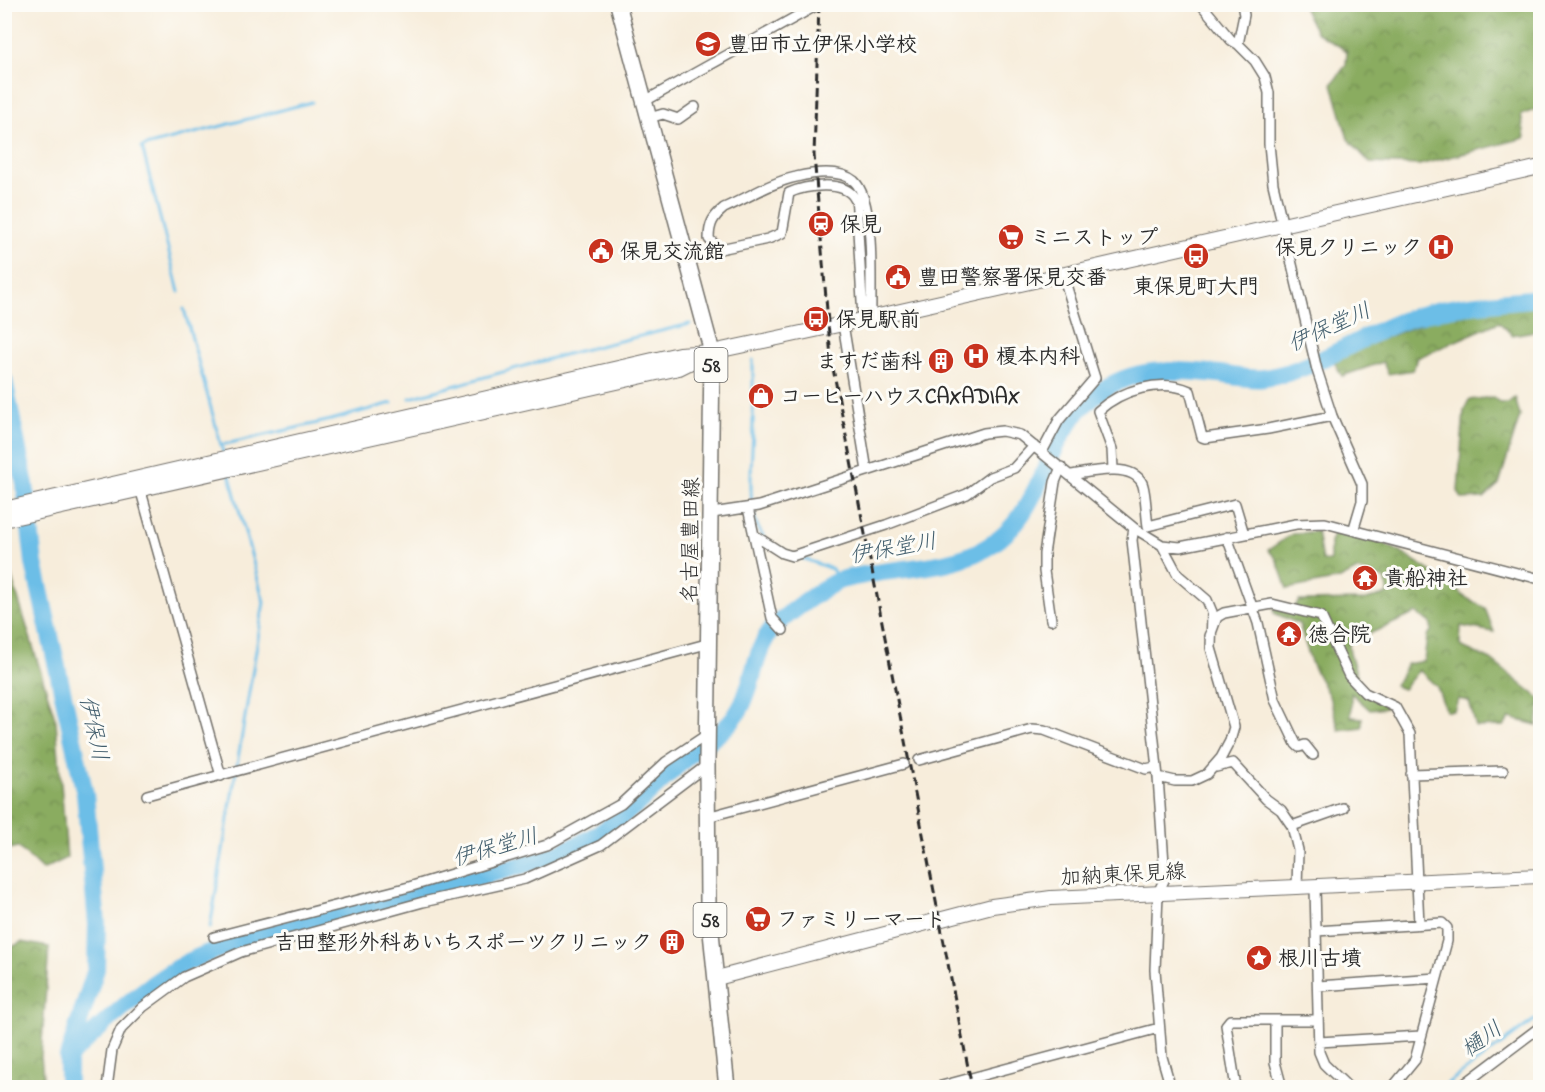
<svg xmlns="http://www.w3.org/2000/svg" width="1545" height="1092" font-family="'Indie Flower','Klee One',sans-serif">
<defs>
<pattern id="forest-crowns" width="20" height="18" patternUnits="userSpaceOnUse" patternTransform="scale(1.5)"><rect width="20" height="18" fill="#8aac60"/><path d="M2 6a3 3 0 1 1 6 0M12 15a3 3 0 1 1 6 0" fill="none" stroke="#718c4f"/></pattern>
</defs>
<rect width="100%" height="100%" fill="#fdfcf7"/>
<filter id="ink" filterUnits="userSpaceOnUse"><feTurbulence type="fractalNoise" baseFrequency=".0167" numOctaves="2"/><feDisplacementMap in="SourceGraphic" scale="12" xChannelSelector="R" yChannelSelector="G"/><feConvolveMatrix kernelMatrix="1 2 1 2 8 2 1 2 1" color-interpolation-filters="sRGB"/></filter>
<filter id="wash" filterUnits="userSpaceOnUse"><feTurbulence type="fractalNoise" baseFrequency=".008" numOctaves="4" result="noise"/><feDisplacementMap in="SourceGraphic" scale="24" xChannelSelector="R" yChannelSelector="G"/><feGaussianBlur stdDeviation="1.35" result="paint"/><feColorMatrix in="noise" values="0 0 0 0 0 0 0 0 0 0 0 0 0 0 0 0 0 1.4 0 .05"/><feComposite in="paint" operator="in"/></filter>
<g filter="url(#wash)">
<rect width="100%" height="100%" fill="#f7eddb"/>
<path fill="url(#forest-crowns)" stroke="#5a6c46" stroke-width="1.5" d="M1302,5H1540V108L1521,115L1525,138L1419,165L1370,163L1348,139L1332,84L1346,65L1347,51L1316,32Z
M1540,301V330L1512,335L1499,322L1417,358L1413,370L1388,374L1383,362L1342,376L1332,358L1449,313Z
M1493,397L1500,403H1508L1515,397L1520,416L1499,484L1484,498L1462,499L1458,491L1464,410L1469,400Z
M1317,531L1322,561H1330V542L1334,533C1368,529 1404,554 1432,572L1434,583L1452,582L1463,596L1485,608L1494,632L1461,626L1460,646L1491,660L1540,699L1537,725L1510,718L1504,726L1476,727L1469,701L1458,699L1454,711H1446L1437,687L1419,670L1403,689L1395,686L1407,664L1424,661L1427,636L1432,630L1430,622L1416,613L1349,643C1349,661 1359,675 1362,693L1386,705V708L1370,710L1351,693V717L1362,718V727L1339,730L1329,696L1312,665L1299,624L1274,613V608L1292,611L1299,601L1366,600L1388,594L1385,579L1357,570L1340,579L1287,589L1276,558L1268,550L1292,534Z
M4,553L56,721L67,858L42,870L18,847L5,850Z
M21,942L49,947L41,1056L44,1087H5V951Z"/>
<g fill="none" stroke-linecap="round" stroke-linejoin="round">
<path stroke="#6cbee7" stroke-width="3" d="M179,292L142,147L312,102
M184,309L221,445L331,420L392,403
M753,360C753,382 753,404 753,426C753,455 744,511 763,536
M410,398L574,352L690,324
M221,445L224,455
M799,557L832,569L839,581
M210,928L264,602L229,473
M1441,1088L1540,1016"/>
<path stroke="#6cbee7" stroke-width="18" d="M4,380L25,485L34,563L85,794L97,924L96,969L68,1057V1088
M68,1057C103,1025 137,992 177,968C210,949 249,939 285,929C336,914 387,900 438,887C494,872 555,862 604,830C631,812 654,788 677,766C698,745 726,735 741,707C756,679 754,642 780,621C795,609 821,589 838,581C846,578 856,577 864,575C904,567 946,569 984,549C1046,516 1042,435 1095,395C1134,366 1174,369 1220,374C1235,376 1250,380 1264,378C1313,371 1357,338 1402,321C1446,304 1494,303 1540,298"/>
</g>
</g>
<g filter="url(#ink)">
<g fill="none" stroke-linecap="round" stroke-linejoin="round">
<g stroke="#726f69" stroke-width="12">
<path id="street" d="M1201,4L1231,40L1238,44L1255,61L1265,77L1269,93V144L1273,184L1317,370L1332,416L1362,484V501L1354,528
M1238,44L1244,15L1242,4
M645,101L819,4
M649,118L663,114L678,119L695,107
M863,319L857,213C857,209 857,202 855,199C845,179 804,186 789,193L782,233L768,239L720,249L709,239C709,224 713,217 724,208C747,198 772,182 796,177C813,173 840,169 854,181C876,201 870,287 871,317
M843,324L867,471
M1042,452L1059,420L1095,378L1063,275
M1113,469L1112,449L1098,411C1121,390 1161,378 1190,391L1202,437L1205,438L1268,429L1332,416
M1070,475C1086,473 1131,461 1142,483C1146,491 1146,515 1148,526L1235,504L1244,534
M140,488L221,776
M748,508L772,618L783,630
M712,513L759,506L984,433L1002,431L1020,435L1134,528L1162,545L1180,547L1296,524L1325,523L1540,579
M1134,528L1132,540L1158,777L1165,878L1158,893L1155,970L1162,1057L1171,1088
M754,535L782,553L792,556L886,525L967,494L990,477L1014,468L1034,446
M1227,537L1258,623L1275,700L1296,744L1299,747L1305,745L1313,755
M1051,620L1044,571V554L1055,482L1061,467
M1210,636L1217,617L1224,613L1272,604L1321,616L1349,676L1365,693L1395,707L1410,734L1419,924
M919,760L1032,729L1044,730L1146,769L1155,767
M1216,767L1233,763L1266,799L1281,810L1292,826L1298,850L1297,888
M1411,774L1503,771
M1158,777L1175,781H1192L1207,774L1221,758L1230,741L1234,727L1211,648L1212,612L1207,600L1178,575L1162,545
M147,795L710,643
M707,817L904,764
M1292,826L1343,808
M1315,887L1319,1052L1324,1064L1349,1088
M1316,931L1442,923L1447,928V941L1415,1060L1392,1088
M214,937L409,887L547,845L621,804L666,762L708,734
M1318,986L1437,978
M1275,1020V1062L1282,1088
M1319,1042L1421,1036
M107,1088L112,1050L121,1029L143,1007L184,977L241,952L423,902L525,879L601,845L707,765
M934,1088L1159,1028
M1236,1088L1226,1025L1230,1020H1318
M1459,1088L1540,1027"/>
</g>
<g stroke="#726f69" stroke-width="16">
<path id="secondary" d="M4,509L679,354L712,352L843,324L1540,167
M4,520L679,368L705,355
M717,978L992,906L1051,898L1540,876"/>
</g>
<g stroke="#726f69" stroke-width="18">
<path id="primary" d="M618,4L712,352L707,765L708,903L727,1088"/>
</g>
<use href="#street" stroke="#fff" stroke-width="9"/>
<use href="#secondary" stroke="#fff" stroke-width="14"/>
<use href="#primary" stroke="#fff" stroke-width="15"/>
<path stroke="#2b2b2b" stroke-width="3" stroke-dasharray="9 4.5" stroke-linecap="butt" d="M819,4L814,155L831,358L972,1088"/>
</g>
</g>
<defs>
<g id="school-disc" transform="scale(1.35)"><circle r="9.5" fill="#c8321e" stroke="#fdfcf7"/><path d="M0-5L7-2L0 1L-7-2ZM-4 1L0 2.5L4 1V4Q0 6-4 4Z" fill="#fff"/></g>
<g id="station-disc" transform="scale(1.35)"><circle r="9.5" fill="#c8321e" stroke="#fdfcf7"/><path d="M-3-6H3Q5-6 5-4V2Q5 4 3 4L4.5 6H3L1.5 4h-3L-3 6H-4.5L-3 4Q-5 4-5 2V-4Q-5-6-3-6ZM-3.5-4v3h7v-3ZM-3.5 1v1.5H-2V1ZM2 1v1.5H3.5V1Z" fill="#fff"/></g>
<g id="supermarket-disc" transform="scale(1.35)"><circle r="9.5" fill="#c8321e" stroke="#fdfcf7"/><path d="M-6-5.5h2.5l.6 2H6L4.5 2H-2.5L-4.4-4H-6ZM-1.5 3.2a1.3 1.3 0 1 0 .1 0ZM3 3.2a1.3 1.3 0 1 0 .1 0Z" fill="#fff"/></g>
<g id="hospital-disc" transform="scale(1.35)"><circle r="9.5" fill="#c8321e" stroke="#fdfcf7"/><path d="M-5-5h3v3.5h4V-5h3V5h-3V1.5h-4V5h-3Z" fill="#fff"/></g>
<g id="civic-disc" transform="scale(1.35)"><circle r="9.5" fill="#c8321e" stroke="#fdfcf7"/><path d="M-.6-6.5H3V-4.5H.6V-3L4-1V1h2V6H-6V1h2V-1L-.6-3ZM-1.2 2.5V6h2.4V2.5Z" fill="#fff"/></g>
<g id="bus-disc" transform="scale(1.35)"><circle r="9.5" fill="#c8321e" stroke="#fdfcf7"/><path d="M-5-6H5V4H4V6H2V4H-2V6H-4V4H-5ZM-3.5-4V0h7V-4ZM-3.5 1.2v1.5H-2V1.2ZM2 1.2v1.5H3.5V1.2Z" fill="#fff"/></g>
<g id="building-disc" transform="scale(1.35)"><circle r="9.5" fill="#c8321e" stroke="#fdfcf7"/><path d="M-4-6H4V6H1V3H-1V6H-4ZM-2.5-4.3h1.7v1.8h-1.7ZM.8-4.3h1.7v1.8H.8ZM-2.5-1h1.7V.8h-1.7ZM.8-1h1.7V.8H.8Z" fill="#fff"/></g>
<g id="shop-disc" transform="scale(1.35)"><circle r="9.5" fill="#c8321e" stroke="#fdfcf7"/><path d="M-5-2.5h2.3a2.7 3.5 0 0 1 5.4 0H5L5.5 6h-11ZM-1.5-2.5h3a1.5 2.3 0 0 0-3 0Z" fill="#fff"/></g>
<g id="temple-disc" transform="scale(1.35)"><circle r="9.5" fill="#c8321e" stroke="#fdfcf7"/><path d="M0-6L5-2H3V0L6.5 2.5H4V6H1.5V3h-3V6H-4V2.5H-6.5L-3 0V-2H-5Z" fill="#fff"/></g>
<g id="sight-disc" transform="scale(1.35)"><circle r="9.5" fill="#c8321e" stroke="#fdfcf7"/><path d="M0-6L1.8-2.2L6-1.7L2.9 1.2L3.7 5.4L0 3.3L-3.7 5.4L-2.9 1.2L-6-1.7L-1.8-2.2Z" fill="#fff"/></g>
</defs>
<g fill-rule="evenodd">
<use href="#school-disc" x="708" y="44"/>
<use href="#station-disc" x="821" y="224"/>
<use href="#supermarket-disc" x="1011" y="237"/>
<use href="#hospital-disc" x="1441" y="247"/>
<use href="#civic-disc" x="601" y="251"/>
<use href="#bus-disc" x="1196" y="256"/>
<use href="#civic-disc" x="898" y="277"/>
<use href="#bus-disc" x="816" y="319"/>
<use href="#hospital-disc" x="976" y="356"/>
<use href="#building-disc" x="941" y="361"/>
<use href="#shop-disc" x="761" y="396"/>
<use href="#temple-disc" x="1365" y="578"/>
<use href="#temple-disc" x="1289" y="634"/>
<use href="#supermarket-disc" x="758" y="919"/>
<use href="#building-disc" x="672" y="942"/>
<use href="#sight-disc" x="1259" y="958"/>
</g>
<g text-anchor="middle" stroke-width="6" stroke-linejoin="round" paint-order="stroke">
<g fill="#fdfcf7" stroke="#6a6a68" stroke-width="1.5">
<rect x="694.5" y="348" width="33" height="34" rx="4.5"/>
<rect x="693.5" y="903" width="33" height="34" rx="4.5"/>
</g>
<g font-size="20" font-weight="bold" fill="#2b2b2b">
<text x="711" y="372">58</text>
<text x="710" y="927">58</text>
</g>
<g font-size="21" font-weight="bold" fill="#2b2b2b" stroke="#fdfcf7" text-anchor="start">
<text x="728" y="51">豊田市立伊保小学校</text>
<text x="840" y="231">保見</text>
<text x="1030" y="244">ミニストップ</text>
<text x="1422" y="254" text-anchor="end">保見クリニック</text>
<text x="620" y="258">保見交流館</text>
<text x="918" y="284">豊田警察署保見交番</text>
<text x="1196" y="293" text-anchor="middle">東保見町大門</text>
<text x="836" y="326">保見駅前</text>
<text x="996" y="363">榎本内科</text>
<text x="922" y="368" text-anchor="end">ますだ歯科</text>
<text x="780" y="403">コーヒーハウスCAXADIAX</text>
<text x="1384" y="585">貴船神社</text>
<text x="1308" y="641">徳合院</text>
<text x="777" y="926">ファミリーマート</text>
<text x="652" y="949" text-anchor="end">吉田整形外科あいちスポーツクリニック</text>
<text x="1278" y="965">根川古墳</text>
</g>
<g font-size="21" fill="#2b2b2b" stroke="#fdfcf7">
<text transform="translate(690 540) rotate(-89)" y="7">名古屋豊田線</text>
<text transform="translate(1123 874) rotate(-3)" y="7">加納東保見線</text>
</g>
<g font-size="22" font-style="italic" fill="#425e6d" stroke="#fdfcf7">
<text transform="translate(1329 326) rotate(-24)" y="8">伊保堂川</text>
<text transform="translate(893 547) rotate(-10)" y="8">伊保堂川</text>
<text transform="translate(95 728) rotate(78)" y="8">伊保川</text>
<text transform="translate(495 846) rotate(-16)" y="8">伊保堂川</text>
<text transform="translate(1481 1038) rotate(-36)" y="8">樋川</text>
</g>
</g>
<rect width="1545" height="1092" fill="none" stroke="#fdfcf7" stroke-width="24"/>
</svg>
